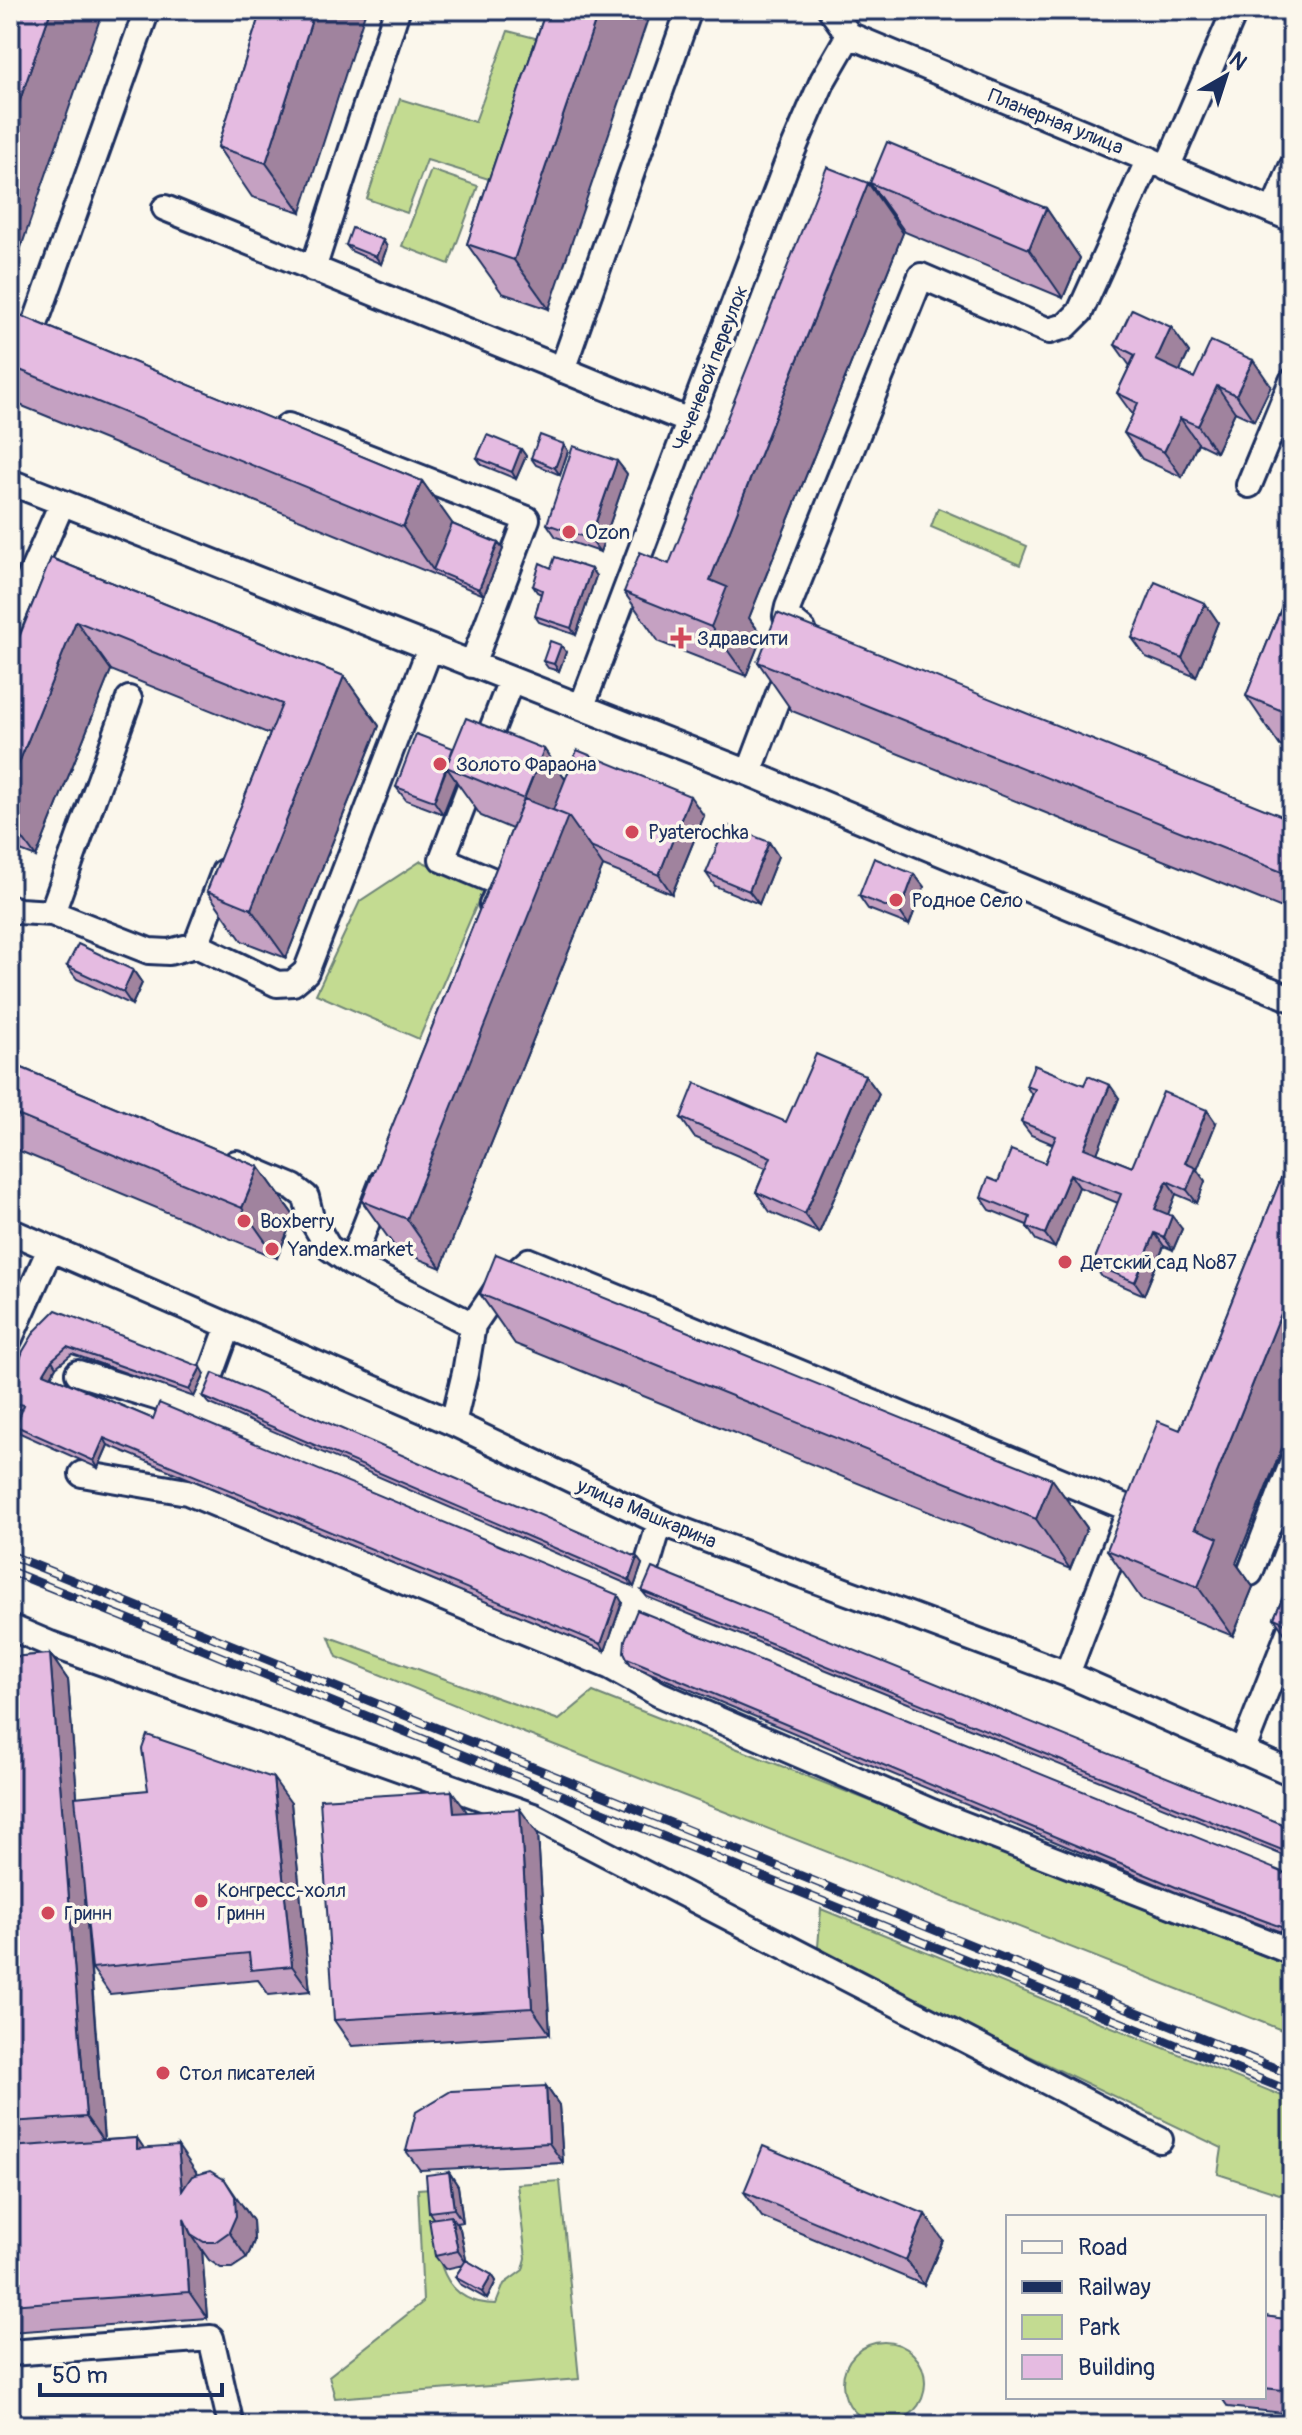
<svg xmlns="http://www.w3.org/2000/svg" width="1302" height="2435" font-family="Pangolin,sans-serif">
<rect width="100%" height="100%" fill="#fbf7ec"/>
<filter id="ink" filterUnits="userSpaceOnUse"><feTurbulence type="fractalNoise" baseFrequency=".0125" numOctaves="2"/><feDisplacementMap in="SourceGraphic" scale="16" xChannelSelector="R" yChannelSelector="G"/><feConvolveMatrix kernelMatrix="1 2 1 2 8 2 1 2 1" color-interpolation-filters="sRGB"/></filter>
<g filter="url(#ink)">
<path fill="#c3db91" stroke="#6f8578" stroke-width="2" d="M508,31L539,39L492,180L427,160L407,213L367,199L400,99L475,122Z
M431,170L478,186L449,264L402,246Z
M938,508L1027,546L1020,565L931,527Z
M421,861L483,890L419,1039L316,994L360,901Z
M329,1637L559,1720L593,1692L1292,1967V2034L524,1733L337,1657Z
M821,1909L1292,2100V2198L1218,2174L1222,2148L877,1983L818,1947Z
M560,2181L579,2379L335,2398L329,2376L423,2302L418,2189L431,2188C437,2237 430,2304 496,2304L504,2284L523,2270L526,2258L517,2184Z
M843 2383a41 41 0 1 1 82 0a41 41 0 1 1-82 0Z"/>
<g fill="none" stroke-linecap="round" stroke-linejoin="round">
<g stroke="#1b2f5e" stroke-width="30">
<path id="minor" d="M831,10L849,35L1292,219
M1167,168L1235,10
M165,208L689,421
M1273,211L1292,167
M313,269L397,10
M34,327L147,10
M562,370L689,10
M288,426L527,519L472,665
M10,482L749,773L1292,999
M1249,485L1292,381
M10,623L62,503
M582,706L786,166L823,80L849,35
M749,773L803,630L786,616L788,607L921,276L1049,331L1066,326L1080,312L1149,159
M492,905L501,884L442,859L511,680
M10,908L19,911L52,913L149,951L169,952L196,945L277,984L293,983L306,972L430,648
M52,913L129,699
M196,945L224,872
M236,1163L293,1187L306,1197L311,1218L328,1247L351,1263L473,1325
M10,1231L453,1423L660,1522L1067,1674L1292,1773
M351,1263L383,1181
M10,1338L50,1249
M78,1373L198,1410L228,1328
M198,1410L628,1592L651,1610L1292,1870
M10,1414L17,1417
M453,1423L465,1373L473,1325L498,1288L529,1261L1130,1509L1067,1674
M82,1474L187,1492L611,1667L659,1694L932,1812L1292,1952
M1250,1573L1292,1464
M10,1627L50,1644L533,1816L1160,2140
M611,1667L637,1600L660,1522
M1242,1752L1292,1625
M10,2353L211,2338L231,2425"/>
</g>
<use href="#minor" stroke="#fbf7ec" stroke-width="24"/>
<g stroke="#1b2f5e" stroke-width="9">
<path id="rail" d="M10,1555L1292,2075
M10,1571L1292,2092"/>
</g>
<use href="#rail" stroke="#fbf7ec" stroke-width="6" stroke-dasharray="18" stroke-linecap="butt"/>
</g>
<path fill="#c5a1c2" stroke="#1b2f5e" stroke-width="2" d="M261,10L301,212L252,197L218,147Z
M546,10L549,309L502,293L467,244Z
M868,183L903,233L749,618L762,636L746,676L659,642L624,592L669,564Z
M870,183L1046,208L1080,258L1063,298L905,232Z
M383,240L387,247L381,264L351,251L346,245Z
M10,311L422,481L452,524L498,543L503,549L484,595L10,401Z
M1171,327L1189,352L1180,371L1194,378L1271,386L1254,421L1235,412L1216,452L1198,443L1182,477L1142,459L1124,433L1133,415L1117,393L1130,366L1115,345Z
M521,449L526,456L516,479L482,465L477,458Z
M568,451L560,475L536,465L531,458Z
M617,461L627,474L600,552L556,537L547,524Z
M51,558L344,676L379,726L286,958L242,941L207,891L270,734L111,670L36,857L10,847V660Z
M596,576L576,635L539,622L535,616L541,594L537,592L533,586Z
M1292,581V751L1280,746L1246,696Z
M1205,603L1218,622L1196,677L1146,657L1132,638Z
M566,652L559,671L548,668L543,661Z
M758,662L1292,820V912L792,711Z
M453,748L544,749L565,779L704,816L672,894L603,866L441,1268L397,1250L362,1201L512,829L481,816L456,781L443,814L406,800L396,787Z
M769,842L778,856L759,904L715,886L706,873Z
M914,874L924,887L909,925L868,909L859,896Z
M67,966L133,970L142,983L132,1005L77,979Z
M10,1063L259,1167L294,1216L277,1258L10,1147Z
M865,1075L879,1094L819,1233L770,1212L756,1192L766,1168L694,1137L681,1118L786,1122Z
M1084,1085L1119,1098L1097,1153L1132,1167L1216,1123L1197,1170L1205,1181L1197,1203L1176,1194L1168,1214L1182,1229L1173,1250L1164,1246L1144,1295L1102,1277L1093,1264L1118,1203L1079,1187L1055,1248L1036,1240L1027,1227V1225L990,1210L981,1197L998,1182L1045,1163L1053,1144L1031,1135L1021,1122L1032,1095L1026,1086Z
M1292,1151V1423L1236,1563L1253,1587L1233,1636L1142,1600L1107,1550L1180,1430Z
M480,1294L1052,1479L1087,1528L1070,1569L515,1344Z
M35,1331L205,1374L194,1397L72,1354L56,1367L51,1376L153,1419L622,1602L605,1651L108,1445L98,1468L20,1433L16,1426L10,1445V1419L16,1426L22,1410L10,1407V1386Z
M203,1397L642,1564L634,1587L208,1403Z
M1292,1578V1644L1274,1618Z
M642,1591L1292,1828V1859L647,1597Z
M50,1654L68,1680L77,1797L291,1803L310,1991L269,1995L258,1980L110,1994L92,1968L87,1916L104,2140L137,2138L144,2149L196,2172L197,2175L243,2206L253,2221L254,2241L247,2258L232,2268H221L209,2260L202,2250L207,2318L10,2332V1657Z
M627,1658L1292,1876V1936L1195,1900L631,1665Z
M538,1834L550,2034L352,2046L334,2020Z
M546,2086L559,2105L563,2163L420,2170L406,2151Z
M449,2172L458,2186L463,2222L456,2223L460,2229L466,2260L492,2275L496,2281L487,2299L460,2284L455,2277L463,2265L445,2269L435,2256L433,2218L429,2212Z
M744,2192L943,2240L924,2285L762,2217Z
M1264,2316L1292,2320V2414L1228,2407L1221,2397H1264Z"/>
<path fill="#a0839e" stroke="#1b2f5e" stroke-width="2" d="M51,10H103L15,265L10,258V129Z
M315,10H366L301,212L266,163Z
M599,10H651L549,309L514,260Z
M868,183L903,233L749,618L762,636L746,676L711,627L710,580Z
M1046,208L1080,258L1063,298L1029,249Z
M383,240L387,247L381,264L376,257Z
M1171,327L1189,352L1173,385L1156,360Z
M1253,360L1271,386L1254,421L1236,395Z
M1217,386L1235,412L1216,452L1198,426Z
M1180,418L1198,443L1182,477L1164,452Z
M564,444L568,451L560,475L555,468Z
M521,449L526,456L516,479L512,472Z
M617,461L627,474L600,552L590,539Z
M422,481L457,530L433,570L403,527Z
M498,543L503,549L484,595L479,589Z
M591,569L596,576L576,635L571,628Z
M1205,603L1218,622L1196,677L1182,658Z
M76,621L111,670L36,857L10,821V785Z
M561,645L566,652L559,671L554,664Z
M344,676L379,726L286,958L251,909Z
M544,749L579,799L571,819L603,866L441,1268L407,1219L524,799Z
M447,768L456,781L443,814L434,801Z
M690,796L704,816L672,894L659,875Z
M769,842L778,856L759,904L749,891Z
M914,874L924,887L909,925L900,912Z
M133,970L142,983L132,1005L123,992Z
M865,1075L879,1094L819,1233L805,1214Z
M1110,1085L1119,1098L1094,1161L1084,1148Z
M1207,1110L1216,1123L1197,1170L1205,1181L1197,1203L1187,1190L1185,1163Z
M259,1167L294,1216L277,1258L242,1208Z
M1070,1174L1079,1187L1055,1248L1045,1234Z
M1167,1181L1176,1194L1165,1222L1155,1209Z
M1172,1216L1182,1229L1173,1250L1164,1237Z
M1155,1233L1164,1246L1144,1295L1135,1282Z
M12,1270L17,1276L10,1295V1276Z
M1292,1286V1423L1236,1563L1253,1587L1233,1636L1198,1587L1195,1528Z
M52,1360L56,1367L49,1380L44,1373Z
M201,1367L205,1374L194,1397L189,1390Z
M11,1420L16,1426L10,1445V1423Z
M104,1438L108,1445L98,1468L94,1461Z
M1052,1479L1087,1528L1070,1569L1036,1519Z
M637,1557L642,1564L634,1587L629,1580Z
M618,1595L622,1602L605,1651L601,1644Z
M50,1654L68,1680L104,2142L86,2117Z
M273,1778L291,1803L310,1991L292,1966Z
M452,1791L470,1816L454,1813Z
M520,1809L538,1834L550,2034L532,2008Z
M546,2086L559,2105L563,2163L549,2143Z
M137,2138L155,2164L137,2149Z
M178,2146L196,2172L200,2217L182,2191Z
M449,2172L458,2186L463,2222L454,2209Z
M225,2180L253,2221L254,2241L247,2258L229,2232Z
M925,2214L943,2240L924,2285L906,2260Z
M451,2216L460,2229L467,2264L458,2251Z
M184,2219L191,2234L202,2250L207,2318L189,2292Z
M492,2275L496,2281L487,2299L482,2292Z"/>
<path fill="#e5bbe1" stroke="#1b2f5e" stroke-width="2" d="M10,10H51L10,129Z
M261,10H315L266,163L218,147Z
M546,10H599L514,260L467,244Z
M887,142L1046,208L1029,249L870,183Z
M827,167L868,183L710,580L727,587L711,627L624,592L640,552L669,564Z
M352,228L383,240L376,257L346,245Z
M1132,309L1171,327L1156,360L1194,378L1211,341L1253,360L1236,395L1217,386L1198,426L1180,418L1164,452L1124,433L1138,403L1117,393L1135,355L1115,345Z
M10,311L422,481L403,527L10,366Z
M487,435L521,449L512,472L477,458Z
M540,435L564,444L555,468L531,458Z
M573,446L617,461L590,539L547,524Z
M452,524L498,543L479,589L433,570Z
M555,557L591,569L571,628L535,616L542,590L533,586L540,563L551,568Z
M51,558L344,676L251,909L207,891L282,704L76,621L10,785V660Z
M1292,581V715L1246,696Z
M1155,582L1205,603L1182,658L1132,638Z
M777,613L1292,820V876L758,662Z
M550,641L561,645L554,664L543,661Z
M466,718L544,749L524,799L568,816L407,1219L362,1201L524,799L446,767Z
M416,734L453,748L434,801L396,787Z
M577,750L690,796L659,875L590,847L568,816L553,810Z
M726,825L769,842L749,891L706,873Z
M874,858L914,874L900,912L859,896Z
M78,944L133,970L123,992L67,966Z
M816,1054L865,1075L805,1214L756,1192L771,1157L681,1118L695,1083L786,1122Z
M10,1063L259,1167L242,1208L10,1112Z
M1034,1065L1084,1085L1088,1076L1110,1085L1084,1148L1132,1167L1163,1092L1207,1110L1185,1163L1196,1168L1187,1190L1167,1181L1155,1209L1172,1216L1164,1237L1155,1233L1135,1282L1093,1264L1121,1194L1070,1174L1045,1234L1027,1227L1030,1217L981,1197L988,1178L998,1182L1011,1150L1045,1163L1056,1136L1021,1122L1035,1089L1026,1086Z
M1292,1151V1286L1195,1528L1218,1538L1198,1587L1107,1550L1158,1421L1180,1430Z
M496,1254L1052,1479L1036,1519L480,1294Z
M56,1310L201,1367L189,1390L67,1347L52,1360L44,1373L153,1419L159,1403L618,1595L601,1644L104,1438L94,1461L16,1426L24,1405L10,1402V1386L23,1351L35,1331Z
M213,1373L637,1557L629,1580L203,1397Z
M652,1568L1292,1828V1854L642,1591Z
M1291,1578H1292V1626L1274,1618Z
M637,1610L1292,1876V1931L1190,1893L627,1658L624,1652L625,1640Z
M50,1654L86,2117L10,2122V1657Z
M147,1735L273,1778L292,1966L251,1970L249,1953L92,1968L75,1797L148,1790L142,1749Z
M452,1791L454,1813L520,1809L532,2008L334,2020L320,1799Z
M546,2086L549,2143L406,2151L416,2112L451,2091Z
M137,2138V2149L178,2146L182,2191L192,2176L210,2171L225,2180L235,2196L236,2216L229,2232L215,2242H204L191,2234L184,2219L189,2292L10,2305V2147Z
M763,2146L925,2214L906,2260L744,2192Z
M449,2172L454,2209L429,2212L426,2175Z
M451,2216L458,2251L435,2256L429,2219Z
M466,2260L492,2275L482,2292L455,2277Z
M1264,2316L1292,2320V2391L1264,2388Z"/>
</g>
<g fill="#d1495b" stroke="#fbf7ec" stroke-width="3">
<circle cx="569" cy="532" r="8"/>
<path d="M677 626h8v8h8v8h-8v8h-8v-8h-8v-8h8z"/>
<circle cx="440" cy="764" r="8"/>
<circle cx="632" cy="832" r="8"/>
<circle cx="896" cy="900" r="8"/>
<circle cx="244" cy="1221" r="8"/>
<circle cx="272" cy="1249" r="8"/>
<circle cx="1065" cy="1262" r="8"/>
<circle cx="201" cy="1901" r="8"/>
<circle cx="48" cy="1913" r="8"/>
<circle cx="163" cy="2073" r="8"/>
</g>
<g text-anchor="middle" stroke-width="7" stroke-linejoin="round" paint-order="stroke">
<g font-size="20" fill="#1b2f5e" stroke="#fbf7ec">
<text transform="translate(1056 121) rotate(22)" y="7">Планерная улица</text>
<text transform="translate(710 368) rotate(-69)" y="7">Чеченевой переулок</text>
<text transform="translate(647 1513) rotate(23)" y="7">улица Машкарина</text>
</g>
<g font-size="20" fill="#1b2f5e" stroke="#fbf7ec" text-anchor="start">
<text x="585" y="539">Ozon</text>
<text x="697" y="645">Здравсити</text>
<text x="456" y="771">Золото Фараона</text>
<text x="648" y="839">Pyaterochka</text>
<text x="912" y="907">Родное Село</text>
<text x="260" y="1228">Boxberry</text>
<text x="288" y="1256">Yandex.market</text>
<text x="1081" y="1269">Детский сад №87</text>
<text x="217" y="1897">Конгресс-холл<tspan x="217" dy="23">Гринн</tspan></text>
<text x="64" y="1920">Гринн</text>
<text x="179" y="2080">Стол писателей</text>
</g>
</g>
<rect width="1302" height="2435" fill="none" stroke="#fbf7ec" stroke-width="40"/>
<rect x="20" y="20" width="1262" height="2395" fill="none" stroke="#1b2f5e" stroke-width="3" filter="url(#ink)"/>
<rect x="1006" y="2215" width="260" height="184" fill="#fbf7ec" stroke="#a1a7b3" stroke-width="2"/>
<rect x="1022" y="2241" width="40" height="12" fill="#fbf7ec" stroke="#a1a7b3" stroke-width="2"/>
<text x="1078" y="2255" font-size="24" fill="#1b2f5e">Road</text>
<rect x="1022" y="2281" width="40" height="12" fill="#1b2f5e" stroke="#a1a7b3" stroke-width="2"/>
<text x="1078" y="2295" font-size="24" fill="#1b2f5e">Railway</text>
<rect x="1022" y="2315" width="40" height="24" fill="#c3db91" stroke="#a1a7b3" stroke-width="2"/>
<text x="1078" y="2335" font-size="24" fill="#1b2f5e">Park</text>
<rect x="1022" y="2355" width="40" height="24" fill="#e5bbe1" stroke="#a1a7b3" stroke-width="2"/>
<text x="1078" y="2375" font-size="24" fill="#1b2f5e">Building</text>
<g transform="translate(1226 76) rotate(39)" stroke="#fbf7ec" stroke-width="6" paint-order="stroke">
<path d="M0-6L14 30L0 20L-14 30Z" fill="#1b2f5e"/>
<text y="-12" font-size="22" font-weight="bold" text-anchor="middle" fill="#1b2f5e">N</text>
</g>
<path d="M40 2383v12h182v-12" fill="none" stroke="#1b2f5e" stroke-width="4"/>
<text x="52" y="2383" font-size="24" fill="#1b2f5e" stroke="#fbf7ec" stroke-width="6" paint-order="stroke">50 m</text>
</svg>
